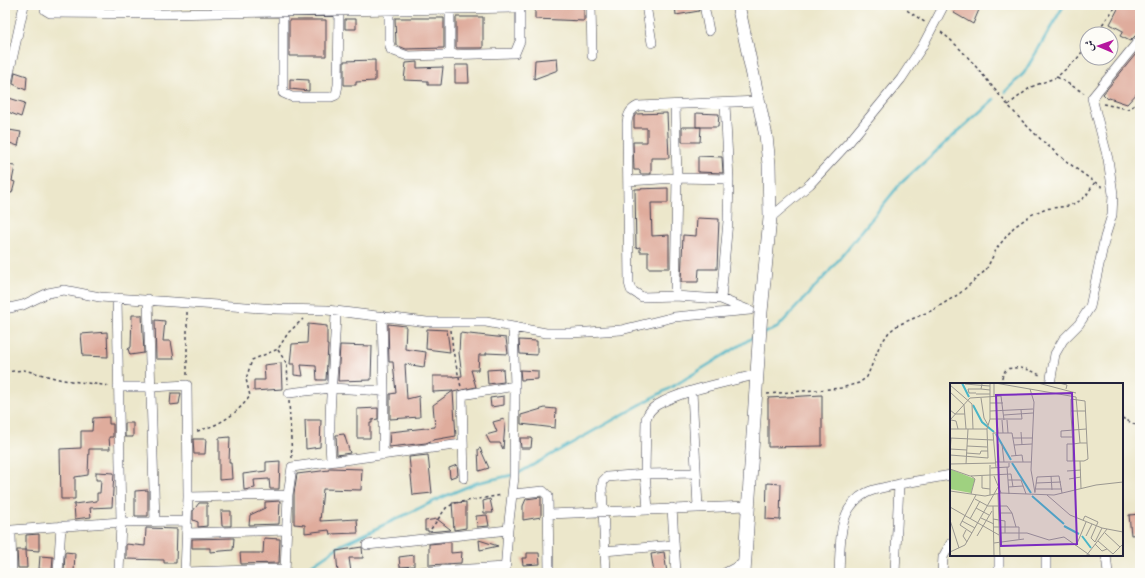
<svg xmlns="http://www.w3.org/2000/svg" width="1145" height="578" font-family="'IM FELL French Canon',Amiri,serif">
<rect width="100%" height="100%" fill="#fdfcf7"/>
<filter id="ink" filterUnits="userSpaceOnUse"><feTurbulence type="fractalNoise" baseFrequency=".025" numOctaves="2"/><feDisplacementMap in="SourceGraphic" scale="8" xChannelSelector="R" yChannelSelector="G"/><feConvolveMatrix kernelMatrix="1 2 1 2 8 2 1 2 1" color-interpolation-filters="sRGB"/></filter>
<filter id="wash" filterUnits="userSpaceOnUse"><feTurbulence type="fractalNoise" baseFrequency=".012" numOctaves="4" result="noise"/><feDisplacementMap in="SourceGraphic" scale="16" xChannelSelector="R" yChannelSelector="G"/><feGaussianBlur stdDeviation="0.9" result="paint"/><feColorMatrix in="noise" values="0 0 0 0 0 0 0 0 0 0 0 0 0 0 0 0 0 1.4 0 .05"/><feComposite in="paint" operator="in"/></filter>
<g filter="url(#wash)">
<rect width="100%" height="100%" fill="#ece7cb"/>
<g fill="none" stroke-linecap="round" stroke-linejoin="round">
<path stroke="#4ab5c7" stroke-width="2.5" d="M1005,92L1024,73L1064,5
M764,333L777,328L827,274L900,184L994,99
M517,474L677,384L755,336
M300,573L341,545L443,497L476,483L512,475"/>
</g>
<g id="blocks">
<path fill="#dfac9c" d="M535,5H584V21L535,19Z
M675,5H698L699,11L676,15Z
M957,5H981L973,24L954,13Z
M1120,5H1127L1140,12V33L1136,35L1130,41L1120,36L1123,31L1110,24Z
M456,17H483V48H456Z
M395,18H444V48L406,49L396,45Z
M345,19H356V29H345Z
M289,20H326V56H289Z
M1140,49V90L1127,104L1109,98L1108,99L1103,94Z
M557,58L558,70L534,79L535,60Z
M375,60V81L356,82V85H344V61Z
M417,62V68L443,67L441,85H428V81L404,80L406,63Z
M455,65H468L469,83H455Z
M15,72L27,76L26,90L13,84Z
M290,79L309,80V91L290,89Z
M9,98L25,103L21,117L8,112L9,108L5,105Z
M667,113L669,158H651V174H640V170H634L633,142H647V128H634V117L636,114Z
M696,113L719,114L718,127H696Z
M682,127H701L700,142H682Z
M9,130L21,132L18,146L7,142Z
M698,156L722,157L723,173L698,172Z
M5,165L15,166L12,181L15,182L12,193L5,192Z
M668,188V203H651L652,236L669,235V268H648V252H640V247L636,248L635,189Z
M697,218L719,219L717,269H699L698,282H681L683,235L696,236Z
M132,315H142L144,353L130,355L128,349L131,347Z
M155,320L165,321L163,341H171L174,359H156Z
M308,324L327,326V345H328L326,380H317L316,366L301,365L303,376L294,375V364H290L292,344L307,343Z
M388,324L406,326L405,349L426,352L424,367L405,364L407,399L419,396L420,417L390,419V394L396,393L393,362H389Z
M427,329L447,330L450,352L426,349Z
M107,332L108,357L83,356L81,334Z
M460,333L506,338L508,354L486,353V355H479L478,370H471L476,387L453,392L456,436L433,440L426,443L389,447L390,432L435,427L433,405L453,391L433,392V376H453V377L462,376L459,353Z
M519,340L537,341V355L520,354Z
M340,345L372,346L371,380L338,381Z
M281,363L282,389L254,391V380H265L264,365Z
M503,369L504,382L488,384L487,370Z
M520,370L538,371V379L521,380Z
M171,393H181L179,404L170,405Z
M822,395V446L768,447V398Z
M504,396V405L491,407L490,398Z
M378,408V419L372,420V423H370V438H357V409Z
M545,408L556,409L555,428L521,424V415Z
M109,417V424H113V437H109L110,449H89L88,475L75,477V499H61L60,449L81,448V431H92L93,418Z
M504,419L505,425L503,449L500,443H490L486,435L497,432L493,422Z
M305,420H321L320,447L306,449Z
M125,423H133V437H125Z
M344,434L350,453L337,455L336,435Z
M230,437L229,463H231L232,479L219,480V438Z
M520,438H532L531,448H521Z
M193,439H206L205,454H194Z
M480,448L489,468L479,471L478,449Z
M428,455L432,493L413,495L409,457Z
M280,461L279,489H270L269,479L254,480L255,488L244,490L243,474L266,471V462Z
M457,465L458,475L450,478L449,468Z
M329,468L362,469L361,490L323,489L320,521L357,519L358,533L330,534L329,530L305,533V525L294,524V493L297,474L329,470Z
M96,472L114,473L112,507L90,508L91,517L75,519L74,504L97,501V493H100L101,480H96Z
M767,483L781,484L780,520L766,519Z
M148,490V516H135V491Z
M541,497V517L523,520V506L526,499Z
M490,499L493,513H484L483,501Z
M280,501L279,524L249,525L250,515L265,508V502Z
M466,502V528L454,530L452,503Z
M199,503H207V526L198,527V522L193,520V511Z
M221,511H231V526H222Z
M1140,514V534L1131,535L1129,515Z
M487,515L489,526L477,527L476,516Z
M437,519L450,529L451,530L428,532V530H425V521Z
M146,528L177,529L176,563H164V560L126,559V544L145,546Z
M39,534V551L26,550V535Z
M234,538L233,550L210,552V548H192V539Z
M264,538L280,539L279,563L241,564L240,553H263Z
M479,540L498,546L480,550Z
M451,542V553L462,552L461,563L429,565V544Z
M362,547L363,558H349L351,572L338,573L336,551Z
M17,550H26L27,568H18Z
M65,552L75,553L74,572H64Z
M664,552L667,573H654L651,554Z
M527,553H539L540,564L523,565L522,558H527Z
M414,555V566L400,567L399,557Z
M40,556L53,557L52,570L39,569Z"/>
</g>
</g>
<g filter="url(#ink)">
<use href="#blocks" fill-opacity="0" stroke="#404051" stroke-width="1"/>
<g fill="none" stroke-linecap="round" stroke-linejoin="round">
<g stroke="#404051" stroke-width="10">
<path id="street" d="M45,5V10L50,13L163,14L520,8
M283,5V93L292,97H331L336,95L338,85L339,10
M389,5V42L391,50L408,56L515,53L520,41V5
M591,5L592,56
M646,5L652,43
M704,5L709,31
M450,9V55
M5,92L24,5
M675,105L677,178L675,296
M628,181L677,178L729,179
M770,218L810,184L850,141L901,79L922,47L944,5
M117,298L121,522L119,573
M148,299L155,521
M721,299L728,221L729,179L725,104
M5,309L23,305L48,293L64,290L100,297L277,309L327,310L427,322H486L546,333H571L621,330L674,317L750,310
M748,310L721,299L675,296L642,297L631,290L629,283L627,123C628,114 630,110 638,106L759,101
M382,316L384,391L383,455
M1050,384L1055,354L1063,340L1079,324L1090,307L1105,237L1112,215L1113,194L1108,159L1092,98L1140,39
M118,387H152L187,385L188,497L185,573
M692,392L698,507
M289,393L331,388L384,391
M331,461C327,410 335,361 336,311
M464,478L462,395L515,386
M513,494L543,491L548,496L549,573
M188,497L288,495
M672,508L676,573
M648,509L645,474L646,419C648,413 652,408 657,405C682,390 729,382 758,374
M549,514L747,506
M187,533L287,530
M367,545L508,530
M604,551L674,545
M1046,555V573
M1106,555L1108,573
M185,572L285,569
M12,573L11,535L12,530L121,522L187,521
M58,573L61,526
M285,573L288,495L292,467L462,444
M400,573L505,567
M505,573L508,530L514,477L515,386L513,327
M606,573L602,488L603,481L607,477L645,474L696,473
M725,573L744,563
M839,573C841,545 836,509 866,493C875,488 888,487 899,484
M895,573L899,484L951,475
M942,573L943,557L951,543
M999,573V555"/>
</g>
<g stroke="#404051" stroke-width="14">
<path id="secondary" d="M738,5L766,136L769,164L770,218L761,312L744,573"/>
</g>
<path stroke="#404051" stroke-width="1.5" stroke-dasharray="3 3" stroke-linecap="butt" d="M904,5L908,11L926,23
M941,32C966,51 986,80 1007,104C1034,136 1068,165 1104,188
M1095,34L1117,5
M1057,77L1084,93
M1103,104L1128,109L1140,102
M1008,105L1031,87L1057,77L1077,59L1087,45
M187,312V377
M451,330L453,351L461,387
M278,350L287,364L288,384
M5,372L24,370L63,380L111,386
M1002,384V377L1006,369C1021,366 1029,369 1042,376
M767,394L841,388L859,383L867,377L879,347L889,332L898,325L933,310L959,294L986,270L997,248L1014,227L1031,215L1044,209L1068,206L1078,202L1086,196L1095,182
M289,401L292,458
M1122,418L1140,427
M197,431C220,425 236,415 250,396L246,379L252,360L278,349L288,333L303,319
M5,517L8,523
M431,529L446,508L455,503L502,495"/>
<use href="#street" stroke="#fff" stroke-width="9"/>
<use href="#secondary" stroke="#fff" stroke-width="13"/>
</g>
</g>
<g transform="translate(950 383)">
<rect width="173" height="173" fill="#ece7cb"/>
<path d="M0,86L25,96L21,110L0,106Z" fill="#9fd180"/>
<path fill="none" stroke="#4ab5c7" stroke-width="2" d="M12,0L19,14M23,22L32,39L44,49M46,51L61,77M62,80L81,110M82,113L114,141M114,143L129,151M132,153L141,165"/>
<path fill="none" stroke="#9b9891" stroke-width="1" d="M45,0L126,14L130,60M88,0L126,10M109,0L117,2L116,6M15,1L40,3M32,1L31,6L40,7M0,2L22,21L23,46M80,6L84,19L81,87L85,110M0,9L14,22L16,46M26,10H19L18,6H31M26,11H40M44,14V0M31,15L34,35L38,42M40,20H53M0,27L5,31H15M40,28L83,26M121,28H135M54,32L83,30M40,36H72L71,27M0,37L20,15L51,13L54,37M1,37L6,38L8,46M47,37L48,50M52,37L53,50M57,37L58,50M0,46H37M71,49L72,62M122,54H111V48L136,46M0,55L43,57M63,55H83M48,61L49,79M52,61L54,79M64,62L82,61M17,63L37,64M0,66L17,67M0,70L1,55M16,70L30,71L31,68H38M0,72L38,75L37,46L40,36V0M61,73L72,72L73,79M123,78V61L122,47L121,31V16L135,18L137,60L138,76L134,78H117V61H123L130,60H137M130,78L131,105M45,79H81M0,81L45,80M16,81L18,46M40,82V112M57,84L59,111M41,85L59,84V80M46,85L43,50H62L66,73M0,86L20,93L61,91L63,104M117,88L131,87M21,93L25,96L21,111M32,93V105L40,106M44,93L51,110M101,93L102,107M119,96L131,94M58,97H71L76,111M86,100L111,99M58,104L73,103M86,106H112M0,108L35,113L51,110L104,112L146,102L173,99M85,109L87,94L109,93L112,110M48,111L50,173M97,112L120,132L152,145L173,149M25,116L38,123H57L62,130M43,123L44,173M0,124L49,152M26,125L39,132M49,130H62L66,144M31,135L44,141M20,136L30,118M43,136L55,138V150M0,137L9,165M133,137L135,133L148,139L141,155L145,159M12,138L25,145M44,144H69V156M16,147L13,153L17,159M22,150L10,142L26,112M49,150H77L99,157L114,154L141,173M155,150L170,164M27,153L42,128M136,153L142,141M148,158L163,171L173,161M145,159L152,145M44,160L74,156M145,161L152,168L157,166M126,163L136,139M0,169L15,162L48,104M136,173L157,146"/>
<path fill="#7b2cbf" fill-opacity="0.15" stroke="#7b2cbf" stroke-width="2" d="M122,10L127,161L51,163L46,12Z"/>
<rect width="173" height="173" fill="none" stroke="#22223b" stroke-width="2"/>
</g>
<rect width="1145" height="578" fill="none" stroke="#fdfcf7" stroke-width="20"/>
<g transform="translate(1099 46) rotate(272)"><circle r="19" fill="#fdfcf7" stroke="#a5a5ac"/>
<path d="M0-3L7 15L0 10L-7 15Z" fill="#b5179e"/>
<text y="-6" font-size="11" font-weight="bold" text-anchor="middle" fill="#22223b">ش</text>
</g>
</svg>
